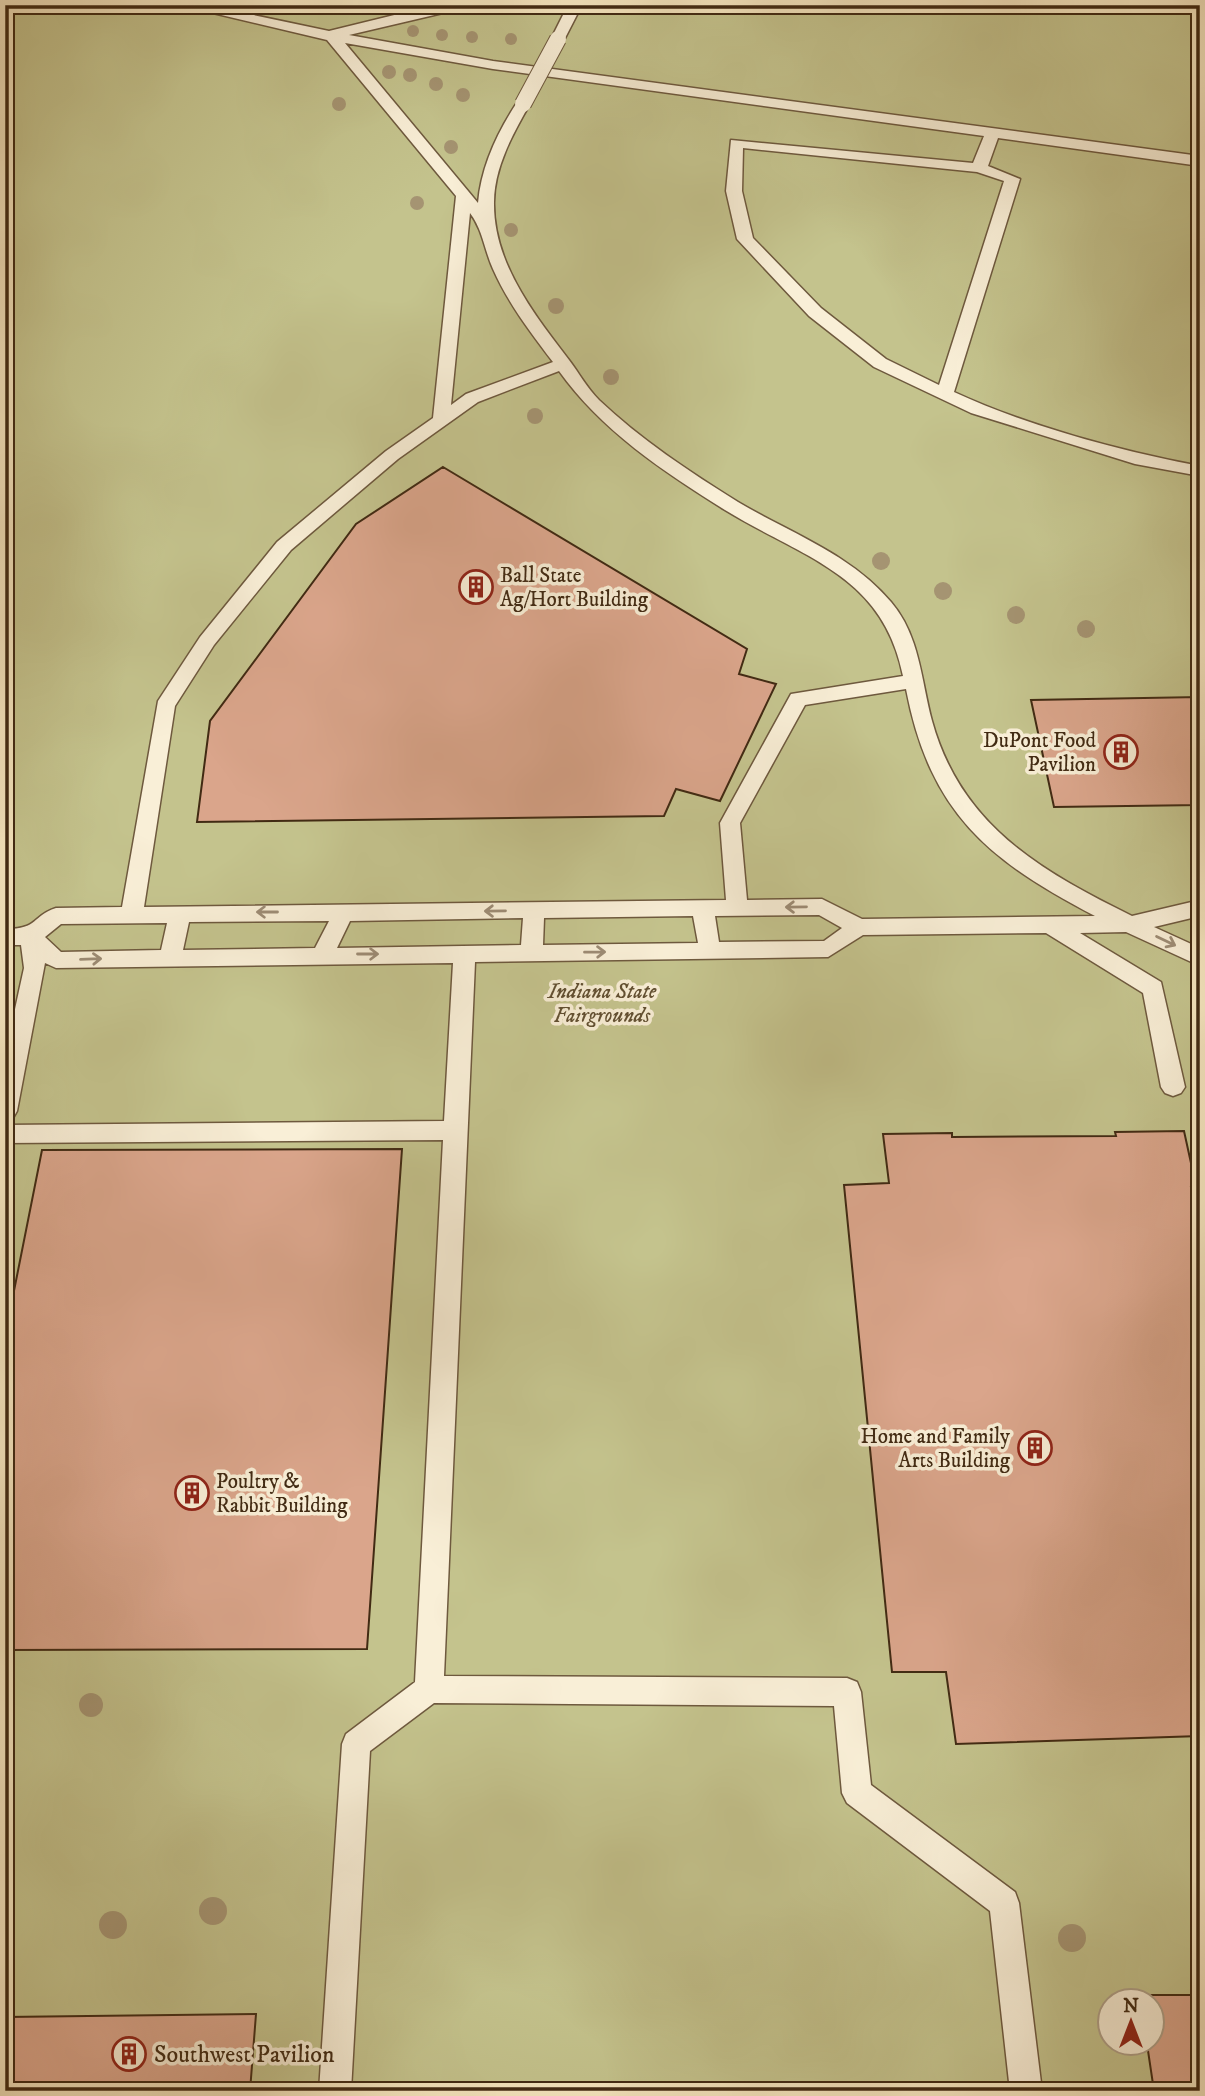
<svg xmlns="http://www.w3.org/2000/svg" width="1205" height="2096" font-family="'IM FELL DW Pica',serif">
<rect width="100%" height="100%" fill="#f6e7c1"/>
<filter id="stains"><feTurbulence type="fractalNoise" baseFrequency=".00286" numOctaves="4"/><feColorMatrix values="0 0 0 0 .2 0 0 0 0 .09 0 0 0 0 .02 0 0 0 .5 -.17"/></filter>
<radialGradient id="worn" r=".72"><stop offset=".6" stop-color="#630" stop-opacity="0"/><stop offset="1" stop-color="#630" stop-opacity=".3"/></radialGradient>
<path fill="#c4c38d" stroke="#827650" stroke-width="2" fill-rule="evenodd" d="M5,5H1200V2091H5ZM1110,2002H1152V2044H1110Z"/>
<path fill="#daa58b" stroke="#412a13" stroke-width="2" d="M443,467L747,649L739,674L776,684L720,801L676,789L664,816L197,822L210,721L356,524Z
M1200,697V805L1054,807L1031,700Z
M1184,1131L1196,1186L1191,1187L1200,1224V1736L956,1744L946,1672H892L844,1185L889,1183L883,1134L952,1133V1137L1116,1136L1115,1132Z
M402,1149L367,1649L5,1650V1336L42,1150Z
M1192,1941H1200V1988Z
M1139,1995H1200V2091H1154L1147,2044H1152V2002H1140Z
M256,2014L250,2091H5V2017Z"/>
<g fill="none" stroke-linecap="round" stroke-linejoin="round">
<g stroke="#6e593e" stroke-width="3">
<path id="service" d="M179,5H206L329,31L431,6L477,5L349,35L493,61L1200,156V166L998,138L988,166L1020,179L954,392C1027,426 1121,451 1200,466V476L1135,464L971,413L874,367L809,316L737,239L726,191L731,140L973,163L984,136L493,69L345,43L478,203C481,167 498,131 518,101H528L530,104C513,133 494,168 494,202C493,263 534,314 569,360C579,373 587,388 599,400C640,439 690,472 738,502C790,533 851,554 891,602C920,636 921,680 932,721C961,826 1041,871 1132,916L1200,900V916L1154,927L1200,948V966L1126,932L1080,933L1161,982L1185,1087L1181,1093L1173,1096L1165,1093L1161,1087L1143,993L1046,933L863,935L828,957L475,962L444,1676L847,1678L857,1682L861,1692L871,1785L1015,1892L1019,1903L1042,2091H1010L990,1911L847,1803L842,1793L834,1706L434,1703L370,1751L351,2091H319L342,1744L346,1734L415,1682L443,1140L5,1143V1125L444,1121L453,963L56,968L45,963L17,1111L13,1118L5,1120V1055L24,968L21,945H5V929C40,929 31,916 56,908L122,907L158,701L200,637L277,542L386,451L433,418L456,196L327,40ZM743,148L977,172L1004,181L939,385L886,359L821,308L753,238L742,191ZM470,213C483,230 484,249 493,269C508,303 531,333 553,362L466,394L451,405ZM559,371C601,430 664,472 725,510C803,558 883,574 903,676L791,694L720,823L726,900L144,907L175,706L214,645L291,550L398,459L478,402ZM906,689C930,813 988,860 1095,916L862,919L822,899L747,900L740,823L805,705ZM819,915L842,928L824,941L719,942L715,916ZM693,916L698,943L543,945L544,918ZM523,918L521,945L337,948L350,921ZM329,921L315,948L183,950L189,922ZM167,923L161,950L61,952L45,937L61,924Z
M568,5H582L563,42H553L551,39Z"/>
</g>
<use href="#service" fill="#f9efd7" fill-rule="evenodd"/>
<g stroke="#6e593e" stroke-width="18" stroke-linecap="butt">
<path id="service-bridge" d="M523,104L558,39"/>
</g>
<use href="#service-bridge" stroke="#f9efd7" stroke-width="16"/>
</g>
<g fill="#a59472">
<circle cx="413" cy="31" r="6"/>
<circle cx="442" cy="35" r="6"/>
<circle cx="472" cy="37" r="6"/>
<circle cx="511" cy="39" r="6"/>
<circle cx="389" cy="72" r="7"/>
<circle cx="410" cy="75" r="7"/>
<circle cx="436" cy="84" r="7"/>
<circle cx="463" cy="95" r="7"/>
<circle cx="339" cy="104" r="7"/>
<circle cx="451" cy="147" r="7"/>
<circle cx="417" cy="203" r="7"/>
<circle cx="511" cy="230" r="7"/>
<circle cx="556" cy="306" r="8"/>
<circle cx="611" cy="377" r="8"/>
<circle cx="535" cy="416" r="8"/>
<circle cx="881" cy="561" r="9"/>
<circle cx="943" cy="591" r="9"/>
<circle cx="1016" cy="615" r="9"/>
<circle cx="1086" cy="629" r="9"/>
<circle cx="91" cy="1705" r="12"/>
<circle cx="213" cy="1911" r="14"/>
<circle cx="113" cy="1925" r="14"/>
<circle cx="1072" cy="1938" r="14"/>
</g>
<defs><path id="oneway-shaft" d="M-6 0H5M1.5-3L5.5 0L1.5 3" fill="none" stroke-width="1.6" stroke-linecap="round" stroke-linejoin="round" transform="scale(1.75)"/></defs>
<g stroke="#9d8c75">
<use href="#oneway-shaft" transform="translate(796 907) rotate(179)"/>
<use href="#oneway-shaft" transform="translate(495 911) rotate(179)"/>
<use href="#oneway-shaft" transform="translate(267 912) rotate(180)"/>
<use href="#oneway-shaft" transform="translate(1166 941) rotate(26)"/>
<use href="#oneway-shaft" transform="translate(595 952) rotate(-1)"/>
<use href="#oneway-shaft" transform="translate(368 954)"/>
<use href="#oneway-shaft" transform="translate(91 959) rotate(-2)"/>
</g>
<defs>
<g id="building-ring" transform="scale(1.75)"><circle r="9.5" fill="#f9efd7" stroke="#8f2418" stroke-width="1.5"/><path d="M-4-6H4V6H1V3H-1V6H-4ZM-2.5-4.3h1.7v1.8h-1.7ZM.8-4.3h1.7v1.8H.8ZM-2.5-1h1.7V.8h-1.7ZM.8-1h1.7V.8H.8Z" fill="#8f2418"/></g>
</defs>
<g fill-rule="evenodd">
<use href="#building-ring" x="476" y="587"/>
<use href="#building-ring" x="1121" y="752"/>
<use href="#building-ring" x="1035" y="1448"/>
<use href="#building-ring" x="192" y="1493"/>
<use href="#building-ring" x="129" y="2054"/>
</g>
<g text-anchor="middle" stroke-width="7" stroke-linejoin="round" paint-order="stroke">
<g font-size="21" fill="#412a13" stroke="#f9efd7" text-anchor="start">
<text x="500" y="582">Ball State<tspan x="500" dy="24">Ag/Hort Building</tspan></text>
<text x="1096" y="747" text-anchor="end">DuPont Food<tspan x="1096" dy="24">Pavilion</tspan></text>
<text x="1010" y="1443" text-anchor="end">Home and Family<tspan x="1010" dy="24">Arts Building</tspan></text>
<text x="216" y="1488">Poultry &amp;<tspan x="216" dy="24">Rabbit Building</tspan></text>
</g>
<g font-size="21" font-style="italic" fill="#625032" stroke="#f9efd7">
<text x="602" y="998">Indiana State<tspan x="602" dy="24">Fairgrounds</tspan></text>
</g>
<g font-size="24" fill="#412a13" stroke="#f9efd7" text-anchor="start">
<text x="154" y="2062">Southwest Pavilion</text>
</g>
</g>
<rect width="1205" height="2096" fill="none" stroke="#f6e7c1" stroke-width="28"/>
<rect x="7" y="7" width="1191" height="2082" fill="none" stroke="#412a13" stroke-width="3.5"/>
<rect x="14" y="14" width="1177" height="2068" fill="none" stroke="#412a13" stroke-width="2"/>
<g transform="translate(1131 2022)"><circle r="33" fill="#f9efd7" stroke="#afa089" stroke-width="2"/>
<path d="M0-5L12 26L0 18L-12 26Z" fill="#8f2418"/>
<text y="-10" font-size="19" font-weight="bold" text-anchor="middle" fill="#412a13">N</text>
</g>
<rect width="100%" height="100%" filter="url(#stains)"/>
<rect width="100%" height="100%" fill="url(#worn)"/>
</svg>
